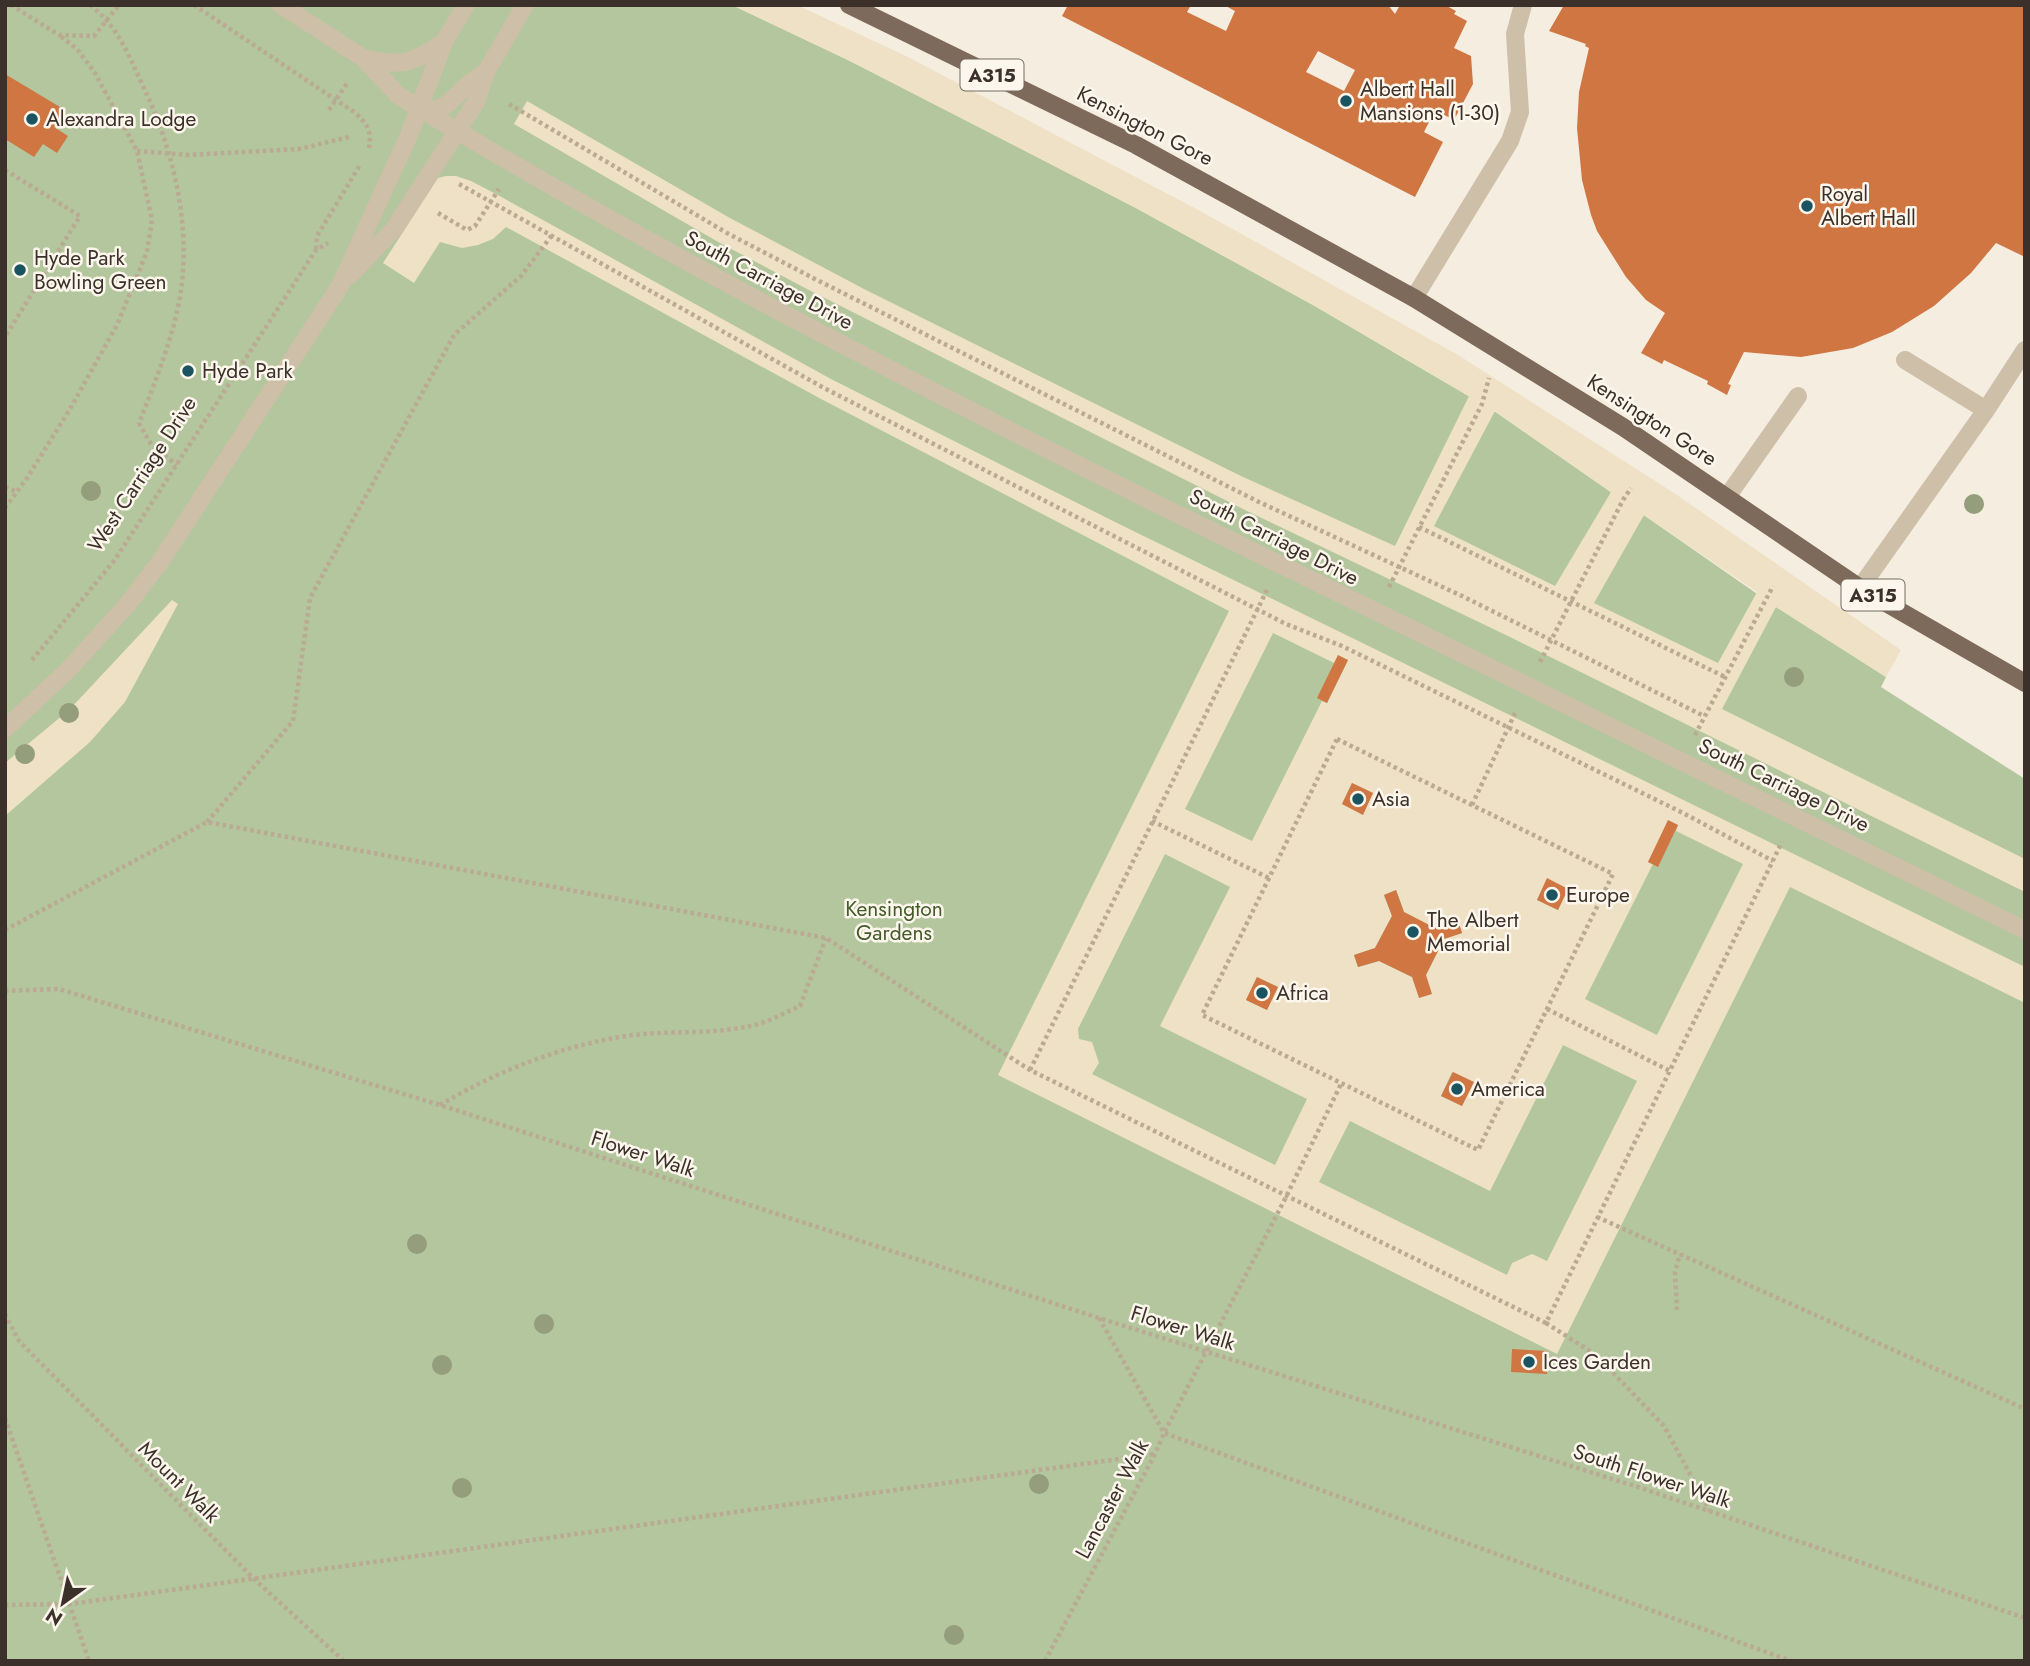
<svg xmlns="http://www.w3.org/2000/svg" width="2030" height="1666" font-family="Jost,sans-serif">
<rect width="100%" height="100%" fill="#f5eddf"/>
<path fill="#b3c69d" d="M5,5H732L850,61L1134,207L1313,305L1494,411L1776,607L1886,677L1881,687L2025,779V1661H5Z"/>
<path fill="#eee1c5" fill-rule="evenodd" d="M732,5H797L908,57L1202,212L1458,355L1674,493L1901,650L1886,677L1776,607L1722,709L2025,859V892L1510,637L1247,511L805,288L720,243L514,124L527,101L730,218L864,289L1241,476L1395,546L1469,396L1313,305L1134,207L850,61ZM1495,411L1611,492L1555,586L1434,526ZM1644,515L1757,592L1718,663L1594,603Z
M446,176H456L471,181L496,194L831,379L1115,522L2025,967V1003L1790,887L1557,1354L998,1075L1229,611L821,399L506,227L493,239L478,245L462,248L440,242L414,283L383,263L438,178ZM1273,633L1334,663L1338,656L1348,660L1327,703L1322,701L1252,841L1185,809ZM1352,783L1373,793L1363,814L1342,804ZM1669,821L1678,825L1676,831L1743,864L1657,1035L1585,999L1653,864L1648,862ZM1165,854L1230,887L1160,1026L1307,1099L1275,1165L1092,1074L1099,1063L1092,1042L1079,1039L1078,1029ZM1547,879L1568,889L1558,910L1537,900ZM1396,890L1404,912L1435,928L1458,920L1462,933L1444,939L1426,975L1412,977L1379,961L1358,967L1354,955L1375,948L1392,916L1384,895ZM1257,977L1278,987L1267,1010L1246,1000ZM1563,1045L1637,1081L1547,1261L1532,1254L1512,1263L1507,1275L1319,1182L1350,1121L1490,1191ZM1452,1072L1473,1083L1462,1106L1441,1096Z
M172,600L178,604L125,702L90,742L5,816V763L69,710Z"/>
<path fill="#cf7643" fill-rule="evenodd" d="M1068,5H1191L1187,12L1226,31L1235,11L1224,5H1388L1395,14L1400,5H1445L1456,11L1454,14L1467,21L1454,48L1471,56L1473,84L1454,120L1435,110L1424,132L1443,142L1415,197L1062,16ZM1318,51L1355,70L1344,91L1306,72Z
M1564,5H2025V257L1996,243L1971,273L1934,306L1892,332L1853,348L1801,357L1744,352L1728,384L1731,385L1727,395L1707,384L1708,381L1664,360L1662,364L1641,353L1665,313L1646,300L1626,277L1597,231L1591,215L1582,180L1577,128L1579,92L1589,48L1585,46L1586,44L1549,31Z
M5,74L65,110L54,127L68,136L57,153L43,144L34,157L5,139Z
M1338,655L1348,660L1327,703L1317,698Z
M1352,783L1373,793L1363,815L1342,804Z
M1668,820L1678,825L1658,867L1648,862Z
M1547,878L1568,889L1558,910L1537,900Z
M1396,890L1404,912L1435,928L1458,920L1462,933L1444,939L1426,975L1432,994L1419,998L1412,977L1379,961L1358,967L1354,955L1375,948L1392,916L1384,895Z
M1257,977L1278,987L1267,1010L1246,1000Z
M1453,1072L1474,1082L1462,1106L1441,1096Z
M1512,1349L1548,1351L1547,1374L1511,1372Z"/>
<g fill="none" stroke-linecap="round" stroke-linejoin="round">
<path stroke="#baa993" stroke-width="4.5" stroke-dasharray="3.5 3.5" stroke-linecap="butt" d="M11,5L59,35L94,36L119,5
M90,5C119,28 127,52 142,84C173,148 192,225 180,297C172,341 155,382 139,423L152,446L177,465
M194,5L354,112C367,123 372,131 369,148
M5,7L6,5
M509,104L727,233L813,278L1259,502L1462,596L1704,716
M329,110L348,82
M137,151L189,155L299,149L349,137
M5,170L80,216L5,337
M459,184L824,388L1286,624L1342,646L1683,813L1773,861
M438,213L467,230L475,226L499,189
M316,249L317,236L360,165
M5,487L17,492
M5,508L27,478L70,409L117,325L147,252L152,220L137,151L95,73L77,49L59,35
M1419,527L1725,677
M1389,587L1482,404L1489,378
M32,660L114,561L316,250L328,243
M1540,662L1623,500L1631,488
M1695,735L1773,586
M1337,739L1613,874L1478,1150L1202,1015Z
M1472,805L1516,711
M1152,821L1269,878
M207,822L293,721L310,598L454,335L521,276L552,235
M5,930L207,822L826,938L1030,1070L1546,1323L1782,842
M5,991L59,989L440,1105L1099,1318L1638,1487L2025,1618
M1547,1009L1670,1071
M1030,1070L1267,590
M440,1105C497,1071 561,1046 626,1036C667,1030 710,1035 750,1026C767,1023 784,1013 800,1006L826,938
M1597,1217L2025,1409
M1677,1310L1675,1272L1680,1254
M5,1314L19,1341L254,1579L344,1661
M1099,1318L1164,1433L1791,1661
M1546,1323L1596,1355L1664,1426L1710,1511
M5,1418L89,1661
M5,1605L70,1604L1155,1454
M1045,1661L1155,1454L1164,1433L1286,1197L1341,1084"/>
<path stroke="#cebfa9" stroke-width="18" d="M281,5L363,58L399,96C645,246 901,377 1159,505C1447,648 1737,787 2025,930
M363,58C403,67 411,64 444,42
M420,109C444,112 447,104 463,89C469,82 478,77 486,72
M349,276L394,229L476,102L486,72L525,5
M1414,298L1510,141L1520,112L1515,34L1523,5
M1905,360L1986,410
M1727,497L1798,396
M1860,588L1986,410L2025,350
M5,729L68,670L127,605L160,562L340,286L409,135L444,42L466,5"/>
<path stroke="#7e6a5a" stroke-width="18" d="M849,5L1136,145L1414,298L1623,427L1860,588L2025,683"/>
</g>
<g fill="#949d7c">
<circle cx="91" cy="491" r="10"/>
<circle cx="1974" cy="504" r="10"/>
<circle cx="1794" cy="677" r="10"/>
<circle cx="69" cy="713" r="10"/>
<circle cx="25" cy="754" r="10"/>
<circle cx="417" cy="1244" r="10"/>
<circle cx="544" cy="1324" r="10"/>
<circle cx="442" cy="1365" r="10"/>
<circle cx="1039" cy="1484" r="10"/>
<circle cx="462" cy="1488" r="10"/>
<circle cx="954" cy="1635" r="10"/>
</g>
<g fill="#1b5461" stroke="#fcf6ec" stroke-width="2.5">
<circle cx="1346" cy="101" r="7"/>
<circle cx="32" cy="119" r="7"/>
<circle cx="1807" cy="206" r="7"/>
<circle cx="20" cy="270" r="7"/>
<circle cx="188" cy="371" r="7"/>
<circle cx="1358" cy="799" r="7"/>
<circle cx="1552" cy="895" r="7"/>
<circle cx="1413" cy="932" r="7"/>
<circle cx="1262" cy="993" r="7"/>
<circle cx="1457" cy="1089" r="7"/>
<circle cx="1529" cy="1362" r="7"/>
</g>
<g text-anchor="middle" stroke-width="5" stroke-linejoin="round" paint-order="stroke">
<g fill="#fcf6ec" stroke="#756c64" stroke-width="2">
<rect x="960.5" y="59.5" width="63" height="31" rx="5"/>
<rect x="1841.5" y="579.5" width="63" height="31" rx="5"/>
</g>
<g font-size="19" font-weight="bold" fill="#3b312a">
<text x="992" y="82">A315</text>
<text x="1873" y="602">A315</text>
</g>
<g font-size="21" fill="#3b312a" stroke="#fcf6ec" text-anchor="start">
<text x="1360" y="96">Albert Hall<tspan x="1360" dy="24">Mansions (1-30)</tspan></text>
<text x="46" y="126">Alexandra Lodge</text>
<text x="1821" y="201">Royal<tspan x="1821" dy="24">Albert Hall</tspan></text>
<text x="34" y="265">Hyde Park<tspan x="34" dy="24">Bowling Green</tspan></text>
<text x="202" y="378">Hyde Park</text>
<text x="1372" y="806">Asia</text>
<text x="1566" y="902">Europe</text>
<text x="1427" y="927">The Albert<tspan x="1427" dy="24">Memorial</tspan></text>
<text x="1276" y="1000">Africa</text>
<text x="1471" y="1096">America</text>
<text x="1543" y="1369">Ices Garden</text>
</g>
<g font-size="21" fill="#3b312a" stroke="#fcf6ec">
<text transform="translate(1145 126) rotate(27)" y="7">Kensington Gore</text>
<text transform="translate(769 280) rotate(28)" y="7">South Carriage Drive</text>
<text transform="translate(1652 420) rotate(33)" y="7">Kensington Gore</text>
<text transform="translate(142 474) rotate(-57)" y="7">West Carriage Drive</text>
<text transform="translate(1274 537) rotate(27)" y="7">South Carriage Drive</text>
<text transform="translate(1784 785) rotate(26)" y="7">South Carriage Drive</text>
<text transform="translate(643 1154) rotate(18)" y="7">Flower Walk</text>
<text transform="translate(1183 1328) rotate(17)" y="7">Flower Walk</text>
<text transform="translate(1652 1476) rotate(18)" y="7">South Flower Walk</text>
<text transform="translate(179 1482) rotate(45)" y="7">Mount Walk</text>
<text transform="translate(1112 1499) rotate(-62)" y="7">Lancaster Walk</text>
</g>
<g font-size="21" fill="#445c2b" stroke="#fcf6ec">
<text x="894" y="916">Kensington<tspan x="894" dy="24">Gardens</tspan></text>
</g>
</g>
<rect width="2030" height="1666" fill="none" stroke="#3b312a" stroke-width="14"/>
<g transform="translate(63 1603) rotate(213)" stroke="#fcf6ec" stroke-width="5" paint-order="stroke">
<path d="M0-5L12 26L0 18L-12 26Z" fill="#3b312a"/>
<text y="-10" font-size="19" font-weight="bold" text-anchor="middle" fill="#3b312a">N</text>
</g>
</svg>
